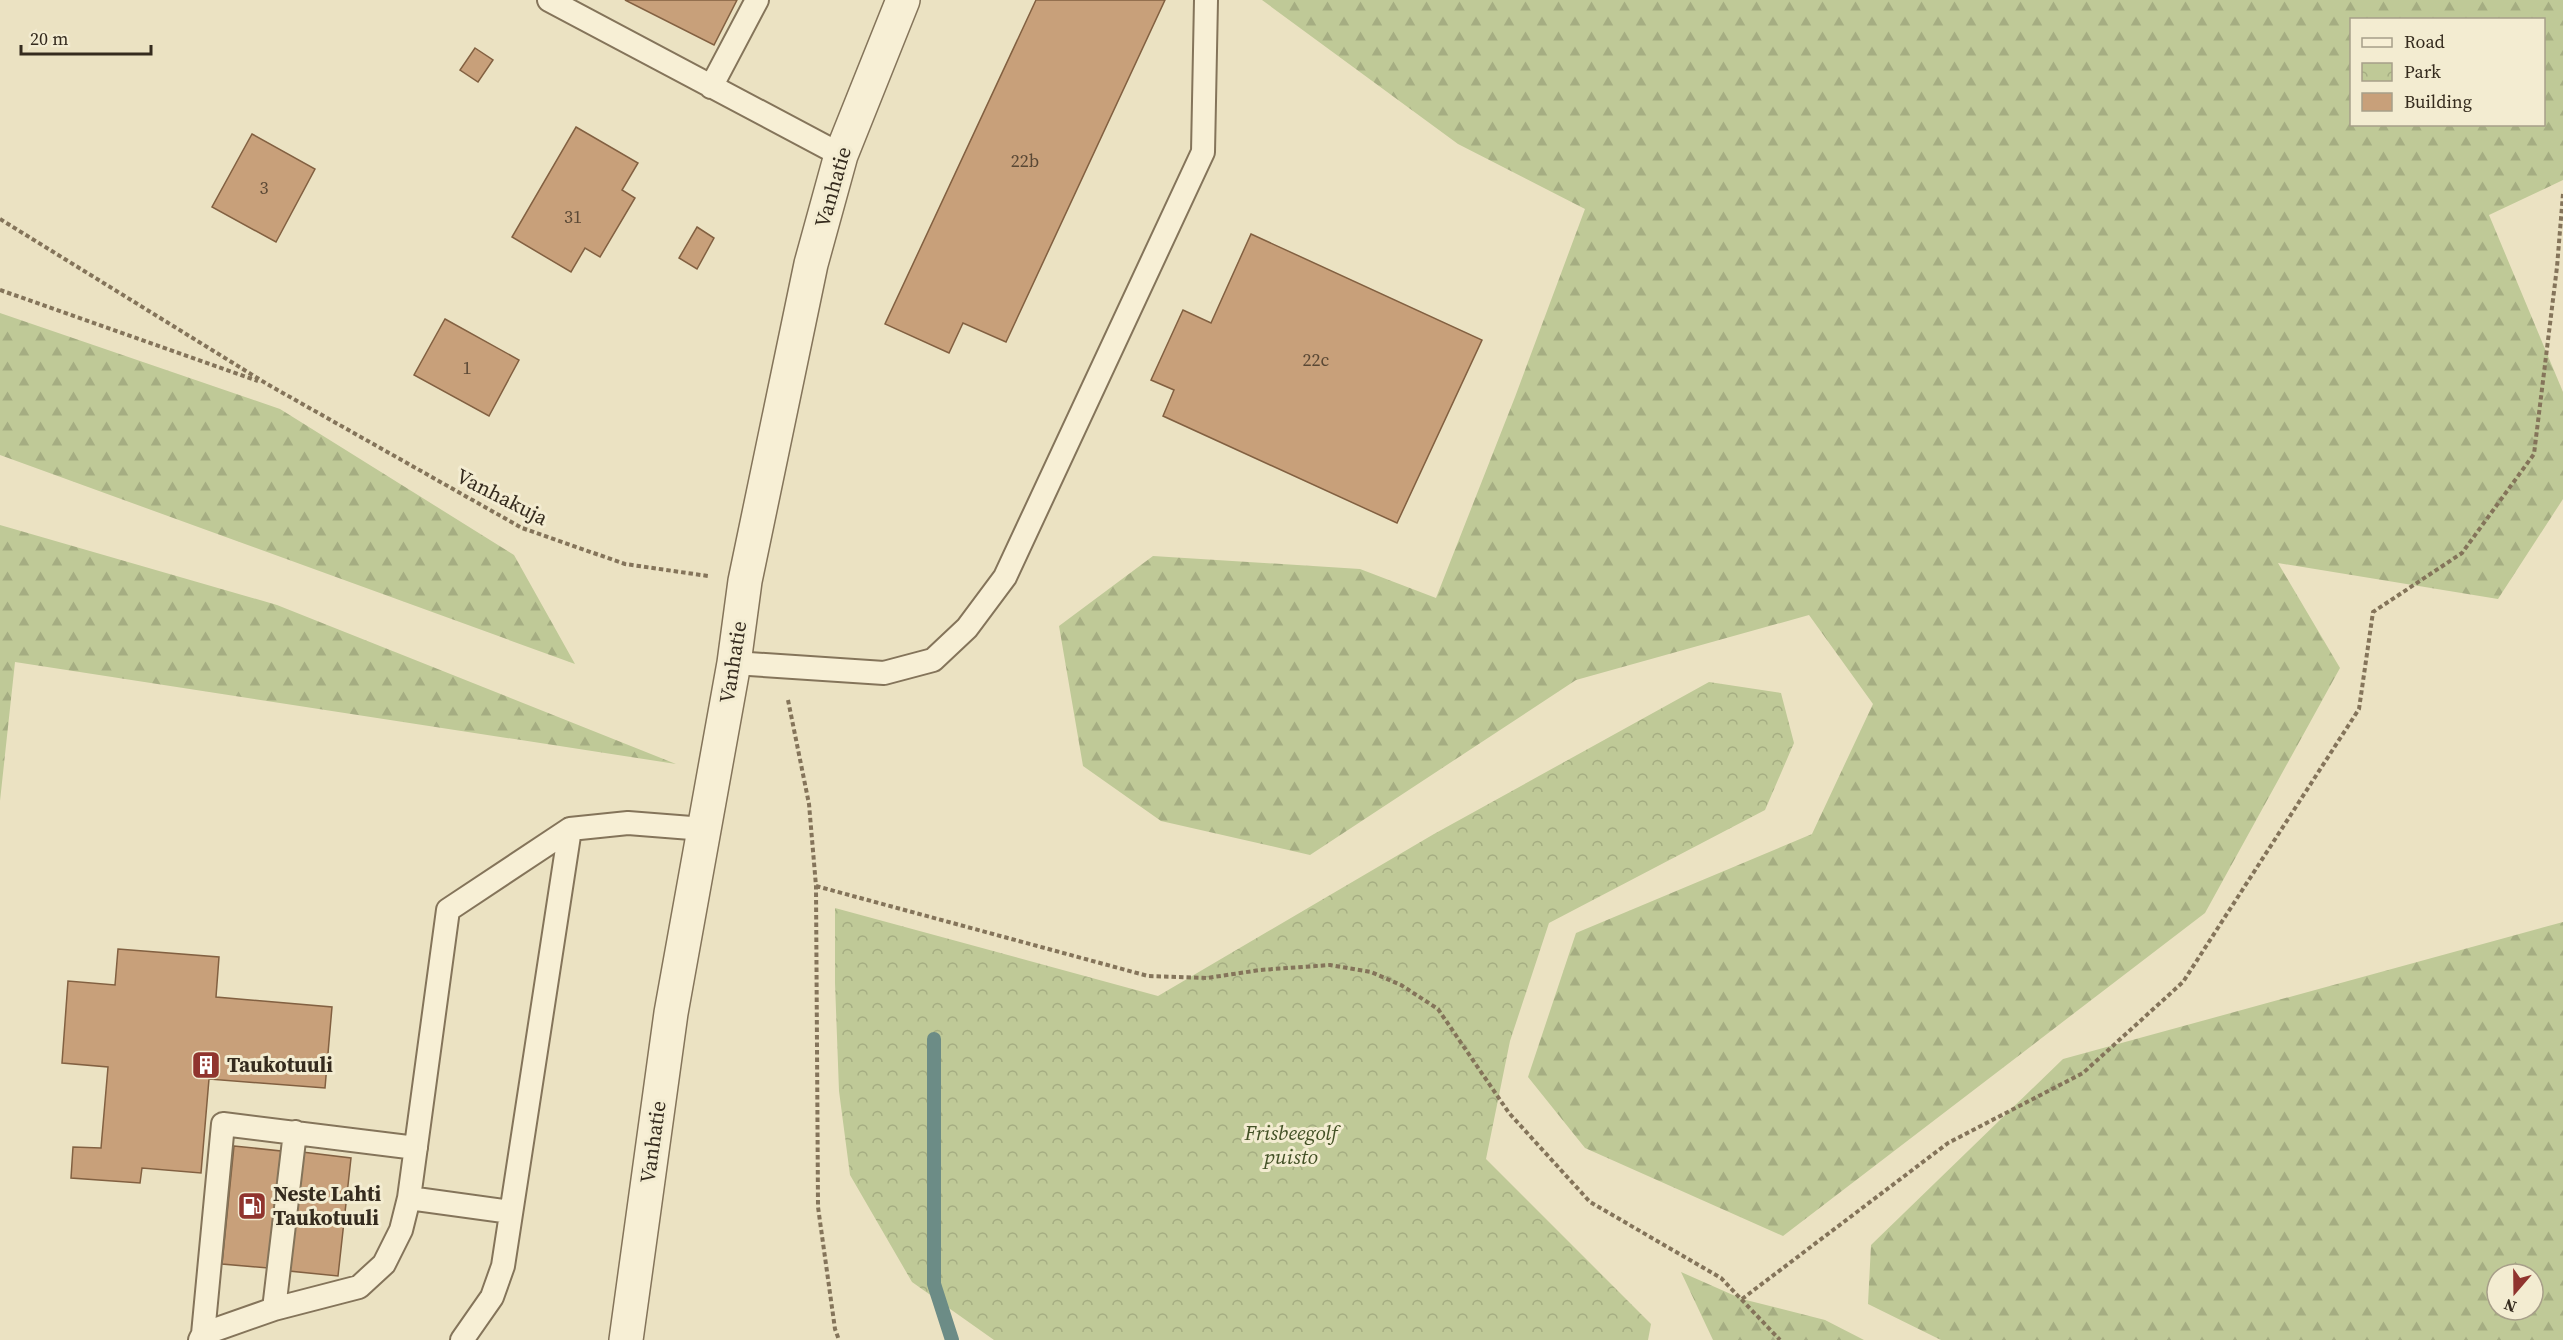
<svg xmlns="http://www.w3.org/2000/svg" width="2563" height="1340" font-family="'Source Serif 4',serif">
<defs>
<pattern id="forest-firs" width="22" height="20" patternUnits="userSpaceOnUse" patternTransform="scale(1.5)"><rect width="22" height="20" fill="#bfc997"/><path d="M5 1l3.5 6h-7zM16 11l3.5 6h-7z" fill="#a5ad82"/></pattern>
<pattern id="park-crowns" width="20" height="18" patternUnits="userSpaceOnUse" patternTransform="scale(1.5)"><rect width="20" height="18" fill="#bfc997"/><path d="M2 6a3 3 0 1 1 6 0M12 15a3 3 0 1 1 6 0" fill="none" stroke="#a5ad82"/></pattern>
</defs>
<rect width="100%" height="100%" fill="#ebe2c2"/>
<path fill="url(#forest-firs)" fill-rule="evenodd" d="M1262,0H2563V180L2489,215L2563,392V499L2498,599L2278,563L2340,668L2205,913L1783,1236L1585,1148L1528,1077L1576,933L1812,834L1873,704L1809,615L1576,680L1310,855L1161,821L1083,766L1059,626L1153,556L1360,569L1436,598L1515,397L1585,209L1458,144ZM2352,20H2544V124H2352Z
M0,313L280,409L514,555L575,664L0,455Z
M0,525L277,605L676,764L15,662L0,801Z
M2563,922V1340H1941L1868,1304L1871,1245L2063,1059ZM2497,1274H2533V1310H2497Z
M1681,1272L1742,1299L1825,1320L1864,1340H1713Z"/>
<path fill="url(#park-crowns)" d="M1709,682L1781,693L1794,743L1765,810L1549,923L1510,1041L1486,1159L1651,1324L1648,1340H994L912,1282L850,1175L839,1091L835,983V908L1158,996L1434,834Z"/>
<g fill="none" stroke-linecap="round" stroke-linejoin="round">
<path stroke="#6c8c86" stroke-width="14" d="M934,1039V1284L952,1340"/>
</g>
<path fill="#c8a07a" stroke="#826041" stroke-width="1.5" d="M625,0H737L714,45Z
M1036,0H1165L1006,342L963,323L949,353L885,324Z
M475,48L493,60L478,82L460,70Z
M576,127L638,163L622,190L635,198L600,257L585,248L571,272L512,237Z
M252,134L315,169L276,242L212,207Z
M697,227L714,238L697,269L679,258Z
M1251,234L1482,340L1397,523L1163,416L1174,390L1151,380L1183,310L1211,323Z
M445,319L519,360L489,416L414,375Z
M118,949L219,957L216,997L332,1007L325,1088L209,1079L201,1173L142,1168L140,1183L71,1178L73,1147L101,1148L108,1067L62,1063L68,981L115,985Z
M234,1146L281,1151L268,1268L222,1264Z
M302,1152L351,1158L338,1276L289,1271Z"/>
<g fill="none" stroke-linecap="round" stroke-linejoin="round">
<g stroke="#84745a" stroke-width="26">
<path id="lane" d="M549,0L841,155
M711,87L757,0
M734,663L884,673L933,660L967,628L1005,577L1203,152L1206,0
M409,1198L511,1212
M274,1309L295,1132
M203,1334L274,1309L359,1287L384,1264L401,1230L409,1198L448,910L570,829
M200,1340L203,1334L223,1124L416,1148
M462,1340L492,1297L503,1266L570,829L628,823L704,829"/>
</g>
<g stroke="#84745a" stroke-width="36">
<path id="street" d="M626,1340L671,1013L734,663L745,581L811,264L841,155L903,0"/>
</g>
<path stroke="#84745a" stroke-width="4" stroke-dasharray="4.5 3" stroke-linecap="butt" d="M0,219L267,384L522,528L625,564L708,576
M0,290L258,381
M788,700L809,804L816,886L818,1207L835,1329L839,1340
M816,886L1148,976L1207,978L1260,970L1330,965L1371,972L1401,985L1438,1009L1509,1113L1590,1202L1721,1278L1780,1340
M1742,1299L1948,1143L2083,1073L2183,982L2359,709L2373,612L2462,553L2534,454L2557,267L2563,194"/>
<use href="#lane" stroke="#f7efd5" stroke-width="22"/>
<use href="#street" stroke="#f7efd5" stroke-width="33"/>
</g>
<defs>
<g id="building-square" transform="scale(1.5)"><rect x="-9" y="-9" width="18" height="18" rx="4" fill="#90342e" stroke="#f3ecd1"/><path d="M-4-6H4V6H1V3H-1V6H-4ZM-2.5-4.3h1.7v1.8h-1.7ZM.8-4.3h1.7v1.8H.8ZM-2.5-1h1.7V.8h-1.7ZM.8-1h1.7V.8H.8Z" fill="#fff"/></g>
<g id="fuel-square" transform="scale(1.5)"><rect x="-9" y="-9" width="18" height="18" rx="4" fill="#90342e" stroke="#f3ecd1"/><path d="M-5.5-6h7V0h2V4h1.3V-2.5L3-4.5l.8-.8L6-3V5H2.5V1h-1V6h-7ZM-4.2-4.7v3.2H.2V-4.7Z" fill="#fff"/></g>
</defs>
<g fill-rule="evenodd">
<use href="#building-square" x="206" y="1065"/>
<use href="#fuel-square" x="252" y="1206"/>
</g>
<g text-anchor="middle" stroke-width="6" stroke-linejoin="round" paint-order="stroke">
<g font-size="18" fill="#5a4835">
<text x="1025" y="167">22b</text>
<text x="264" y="194">3</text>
<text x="573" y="223">31</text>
<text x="1316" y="366">22c</text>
<text x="467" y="374">1</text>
</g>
<g font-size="21" fill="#352b1e" stroke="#f3ecd1">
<text transform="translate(833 187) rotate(-74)" y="7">Vanhatie</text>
<text transform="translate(502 497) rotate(27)" y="7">Vanhakuja</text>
<text transform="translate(733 662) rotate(-81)" y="7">Vanhatie</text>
<text transform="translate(653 1142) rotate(-82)" y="7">Vanhatie</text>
</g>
<g font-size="21" font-weight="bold" fill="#352b1e" stroke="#f3ecd1" text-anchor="start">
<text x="227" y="1072">Taukotuuli</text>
<text x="273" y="1201">Neste Lahti<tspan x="273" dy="24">Taukotuuli</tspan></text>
</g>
<g font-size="21" font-style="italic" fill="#425025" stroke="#f3ecd1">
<text x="1291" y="1140">Frisbeegolf<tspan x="1291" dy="24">puisto</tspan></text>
</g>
</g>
<rect x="2350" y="18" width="195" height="108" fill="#f3ecd1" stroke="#a79f89" stroke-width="1.5"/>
<rect x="2362" y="38" width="30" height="9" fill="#f7efd5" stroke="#a79f89" stroke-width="1.5"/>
<text x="2404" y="48" font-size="18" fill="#352b1e">Road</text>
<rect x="2362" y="63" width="30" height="18" fill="url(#park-crowns)" stroke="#a79f89" stroke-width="1.5"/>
<text x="2404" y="78" font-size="18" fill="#352b1e">Park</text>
<rect x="2362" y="93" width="30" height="18" fill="#c8a07a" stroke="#a79f89" stroke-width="1.5"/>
<text x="2404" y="108" font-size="18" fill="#352b1e">Building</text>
<g transform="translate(2515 1292) rotate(200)"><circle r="28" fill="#f3ecd1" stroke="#a79f89" stroke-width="1.5"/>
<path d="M0-4.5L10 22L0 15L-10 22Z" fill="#90342e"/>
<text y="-9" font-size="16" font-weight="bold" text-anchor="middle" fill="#352b1e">N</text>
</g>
<path d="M21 45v9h130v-9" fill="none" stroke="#352b1e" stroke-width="3"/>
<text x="30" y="45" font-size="18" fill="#352b1e" stroke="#f3ecd1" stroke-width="4.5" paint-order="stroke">20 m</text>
</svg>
